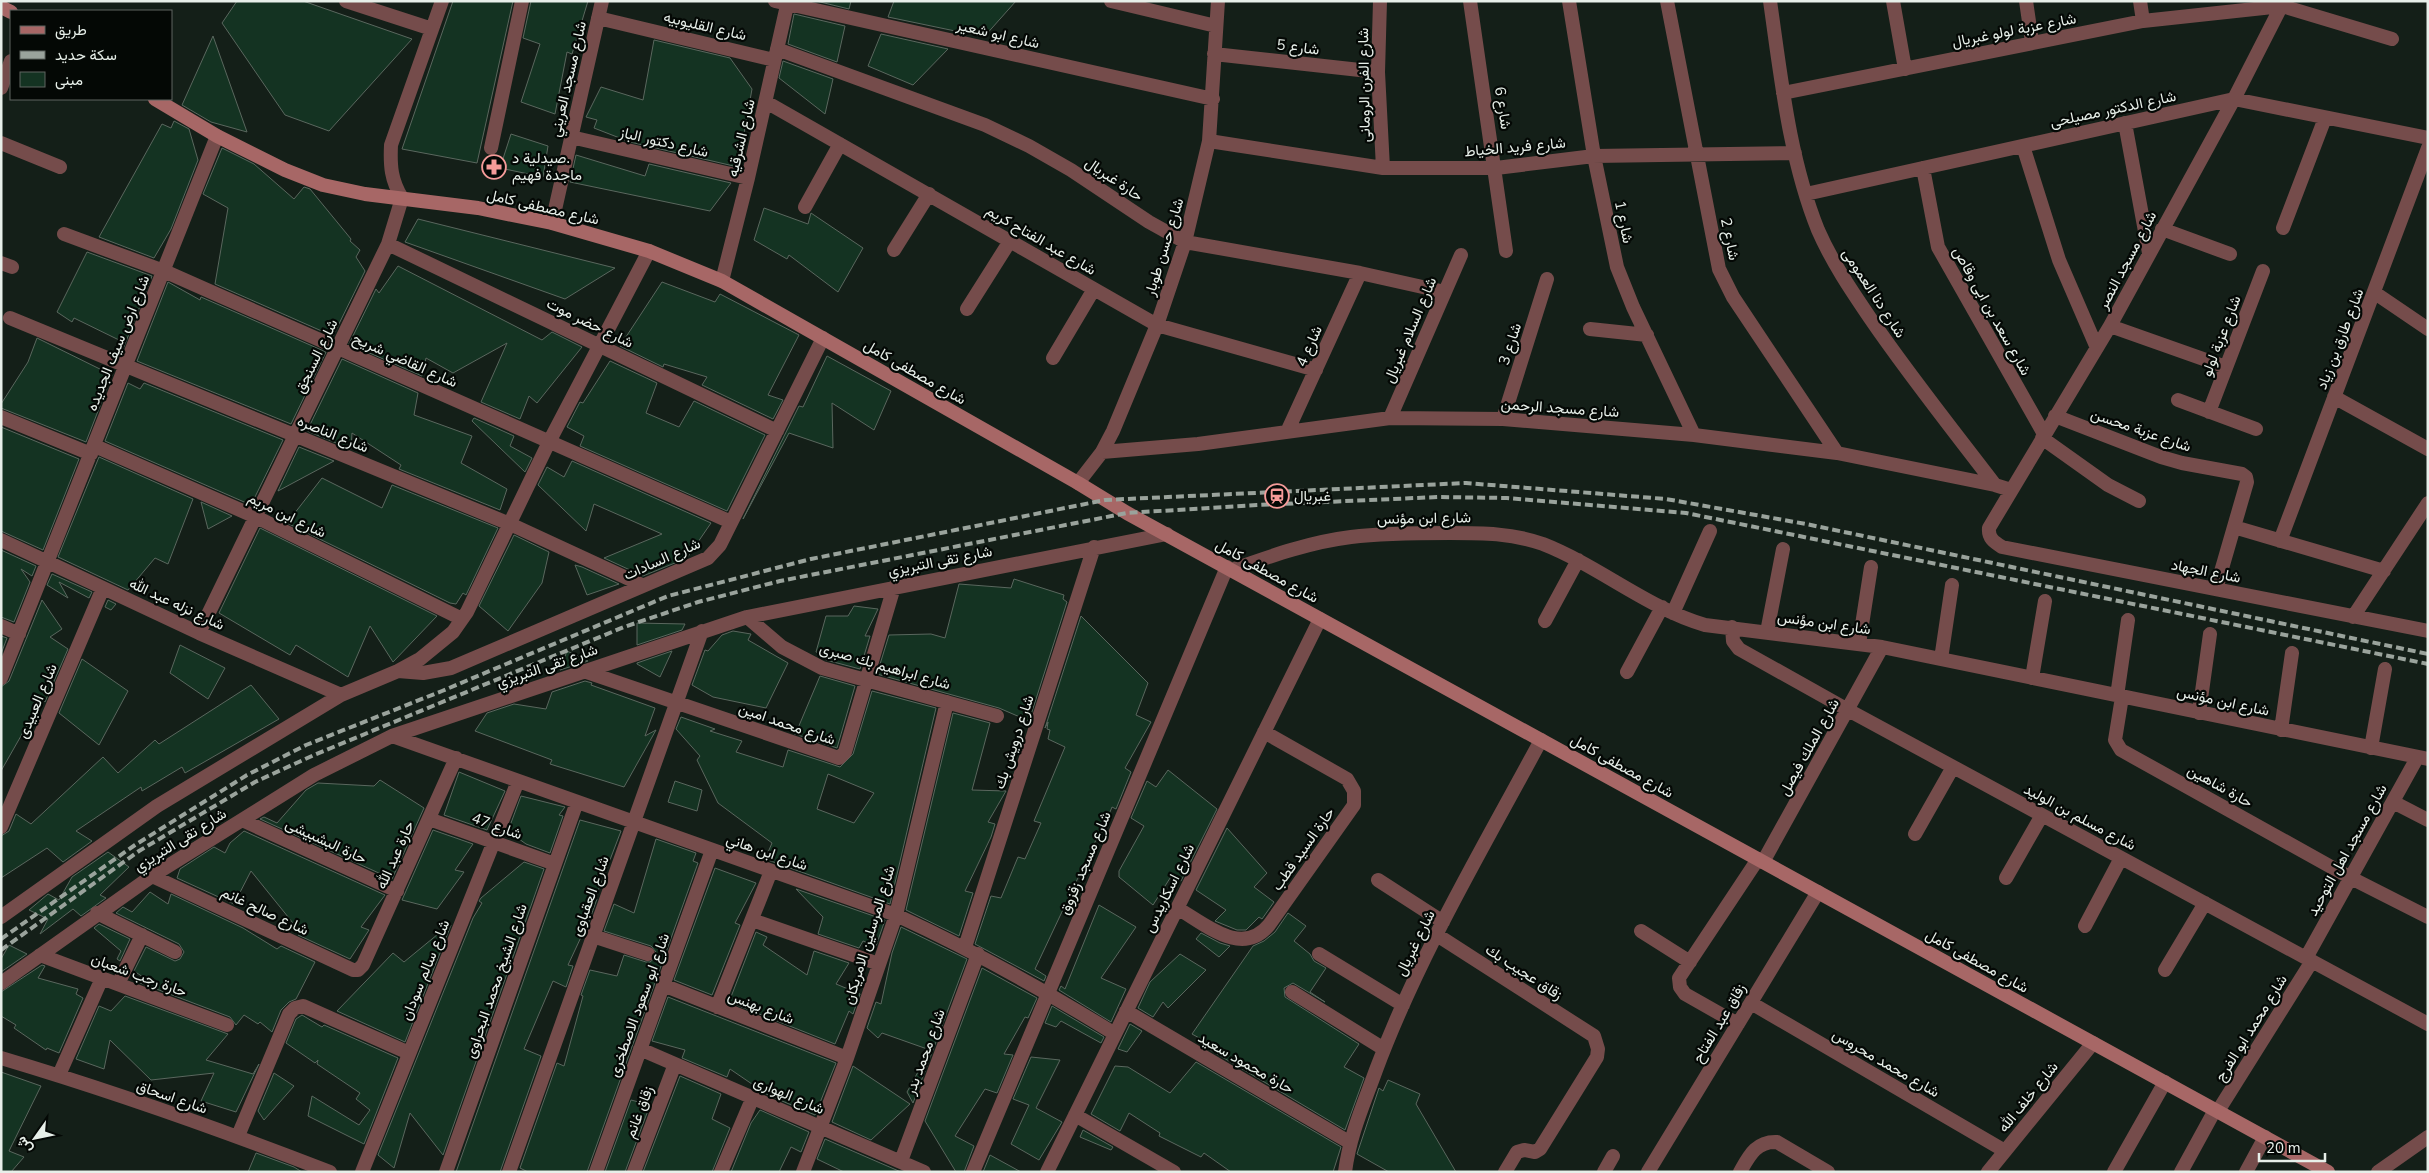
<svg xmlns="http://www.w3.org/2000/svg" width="2429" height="1173" font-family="'Nunito Sans',Vazirmatn,sans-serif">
<rect width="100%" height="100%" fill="#141f18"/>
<path fill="#143322" stroke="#5a675e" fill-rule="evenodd" d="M237,1H303L412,39L329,131L285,115L222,23Z
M453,1H513L477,163L402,149Z
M531,1H588L572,54L567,52L555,114L521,102L540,44L523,38Z
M816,1H851L849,9Z
M894,1H1016L984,37L888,17Z
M794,14L845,26L837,62L788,44Z
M881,34L948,49L913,85L868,66Z
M213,36L247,132L211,122L182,105Z
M654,40L730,58L752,89L738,167L630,142L594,128L597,120L586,117L601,87L643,100Z
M783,61L833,79L825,114L779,78Z
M174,121L189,129L198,160L171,229L154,258L99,237L162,124L171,128Z
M511,134L548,146L543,177L500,168Z
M222,148L254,164L294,199L304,187L310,189L351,239L350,241L360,250L356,257L365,271L333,336L215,284L228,208L203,194Z
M576,155L645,176L649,164L731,183L710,211L570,182Z
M764,208L808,224L811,213L863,248L838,292L789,255L787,259L754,240Z
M418,219L615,268L565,299L405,242Z
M87,252L152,276L121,354L118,352L119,340L74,318L72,322L57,312Z
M398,266L542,340L552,332L582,347L537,403L529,396L520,419L481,402L507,343L453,373L426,358L422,376L349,344L376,289L379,293Z
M168,282L200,300L201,297L326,352L291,424L137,361Z
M662,282L715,302L720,294L799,335L768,395L783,400L773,419L702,385L707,377L664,364L663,367L620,346Z
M37,338L112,375L86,442L1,408V404L28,362Z
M827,356L891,391L874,430L832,403L833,448L789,433L743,519L799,406L803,407Z
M342,359L418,393L414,415L472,436L461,463L507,489L500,510L399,469L401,465L352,433L351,449L307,431Z
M610,361L657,383L646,413L679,427L694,401L765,435L727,511L580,446L584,436L567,427L580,402L583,403Z
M128,383L140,389L144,383L283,440L251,505L105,441Z
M474,418L514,436L510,446L532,458L525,472L472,421Z
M1,427L79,459L43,550L1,531Z
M299,447L334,461L278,491Z
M99,457L193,499L168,564L155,558L128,590L58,557Z
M572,461L711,523L687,558L643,576L604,558L662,534L594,504L586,531L538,485L547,467L564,477Z
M322,478L382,508L392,485L498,528L466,595L463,593L456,604L450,603L287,523Z
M201,502L232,516L208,529Z
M260,528L437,616L393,662L370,626L348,677L296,645L290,655L219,613Z
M514,535L549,552L542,583L508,631L479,606Z
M1,550L36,566L32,576L21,569L30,582L14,622L1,617Z
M575,565L582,567L619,584L587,595Z
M52,574L92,592L89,598L59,582L68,598L47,585Z
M1014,579L1064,595L1063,599L1067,602L1029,721L999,708L877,674L889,635L931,634L945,638L959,584L1011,588Z
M42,600L62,629L50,637L68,649L45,702L42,699L1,771V687L9,681Z
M108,600L116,604L111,610L105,607Z
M854,606L878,609L865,636H870L860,669L826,660L828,656L816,652L826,616H848Z
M1081,616L1148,683L1136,715L1151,722L1125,768L1131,772L1116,809L1112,807L1099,839L1097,838L1093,846L1035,969L1046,976L1044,981L975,944L991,896L1001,898L1018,857L1025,859L1041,823L1034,821L1065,747L1048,739L1050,730L1047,729L1048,722L1045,728Z
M637,623L685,624L682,630L637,645Z
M733,631L751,634L748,640L788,663L766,708L713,697L692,685L705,650L708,651L722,635Z
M1,636L7,638L1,654Z
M180,645L225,668L208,699L170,673Z
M567,651L588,661L560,670Z
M672,651L660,677L637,664V663Z
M82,659L128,691L99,745L59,713Z
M820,676L855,686L837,748L792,733L794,727L798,728Z
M585,681L592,683L591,685L655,708L645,736L656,730L624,787L550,764L552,760L475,731L487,713L514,704L546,709L552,692Z
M251,685L279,719L185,773L182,767L142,791L141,787L76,831L92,841L63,862L47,848L1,878V836L9,831L16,814L31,824L103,757L118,773L155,740L159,744Z
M872,691L936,708L890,904L768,860L766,857L772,843L718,803L697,760L700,756L676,729L681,717L715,729L710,731L742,741L736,752L783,767L788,750L840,767L853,754ZM828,774L874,793L854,823L817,809Z
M953,713L990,723L972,790L1006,791L988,822L995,824L991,837L965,891L973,893L959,936L906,910Z
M1168,770L1217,809L1181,881L1172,875L1153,905L1119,877V871L1144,826L1131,818L1147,781L1156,787Z
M459,772L505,791L487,830L444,815Z
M380,780L424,808L392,879L260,819L264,817L277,823L306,790L318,783L374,786Z
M675,781L702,790L697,811L668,802Z
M521,796L565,807L559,815L563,816L550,853L526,844L508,831Z
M580,820L621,831L595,899H597L584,935H582L568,965L573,966L566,987L553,981L524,1049L541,1056L500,1172H456Z
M1227,828L1267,873L1254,887L1274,902L1262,919L1259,917L1246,930H1237L1215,921L1226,910L1196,890Z
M433,830L473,844L455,870L464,872L437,909L402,900Z
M244,831L385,895L361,927L369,930L350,959L298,935L301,933L251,871L234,904L177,878L180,869L214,847L225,853L230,843Z
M656,839L696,853L693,861L698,863L587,1172H528L520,1168L557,1063L564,1066L583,996L581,995L590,970L617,976L624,955L646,962H650L656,957V952L651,946L604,931L614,904L634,913Z
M108,852L129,867L100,895L106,898L81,916L73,909L40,934L48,919L29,910L48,894L59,900L72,877Z
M524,862L544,869L443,1155L410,1113L394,1168L378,1155L473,918L482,903L479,901L481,898Z
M715,868L756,883L735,923L740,925L712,995L674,980Z
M796,889L885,920L876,946L863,941L859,948L818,934L823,917Z
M150,892L168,904L171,894L243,928L277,949L281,946L315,962L296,999L289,1002L281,1010L272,1032L260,1022L258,1024L244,1015L236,1025L230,1017L138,982L143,977L134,971L146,947L175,961L180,959L184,952L179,944L116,913L123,907L132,912Z
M1099,905L1136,927L1101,978L1126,989L1111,1022L1059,990L1061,986L1065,989Z
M1288,913L1306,926L1294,941L1310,954L1314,961L1326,968L1310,992L1325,1002L1293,983L1284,988L1285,997L1359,1044L1344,1067L1364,1078L1345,1130L1207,1048L1210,1044L1192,1034L1253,946L1264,941L1275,932Z
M99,924L130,939L120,961L117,959L121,951L94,928Z
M449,925H451L405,1042L337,1011L393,953L404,962Z
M901,927L967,959L913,1103L907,1092L930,1050L882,1033L878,1038L867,1028L876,1002L881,1004L892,953Z
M756,932L767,937L763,945L807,975L814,951L849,963L836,984L860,994L853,1014L849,1011L835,1044L729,1002Z
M1201,933L1220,943L1230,946L1219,957L1196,939Z
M9,945L27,954L1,972V959Z
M1180,954L1206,970L1168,1008L1163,1002L1153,1017L1138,1008L1150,982Z
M42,965L45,966L38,978L78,989L76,994L83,998L59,1053L47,1048L46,1050L14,1028L16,1025L1,1016V992Z
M982,968L1037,998L1028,1018L1025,1017L1004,1054L1013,1055L997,1093L985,1089L955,1136L974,1146L964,1172H956L925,1121Z
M125,996L228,1034L206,1060L253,1074L259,1064L236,1112L201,1101L214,1073L151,1080L110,1040L104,1069L76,1059L99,1006L111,1011Z
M668,997L836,1063L815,1115L768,1095L730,1069L727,1077L682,1058L685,1050L652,1041Z
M1052,1006L1104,1037L1101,1043L1061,1021L1056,1027L1045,1023Z
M302,1015L322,1027L324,1025L398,1058L364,1144L308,1116L312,1096L359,1125L370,1110L356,1099L360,1093L317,1064L318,1060L315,1063L286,1043L296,1019Z
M1130,1024L1142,1031L1127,1052L1118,1049Z
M1031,1057L1060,1060L1036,1108L1062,1122L1039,1160L1011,1144L1029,1105L1013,1099Z
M1196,1062L1341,1147L1333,1172H1231L1204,1153L1201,1157L1159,1136L1160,1133L1129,1113L1120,1131L1091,1114L1115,1066L1128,1067L1170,1093Z
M853,1066L910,1104L871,1140L832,1122Z
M1,1072L41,1086L9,1151L24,1157L11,1172H1Z
M274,1073L294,1086L264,1120L258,1111Z
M680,1076L721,1094L712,1119L730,1128L712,1172H643Z
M1388,1080L1420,1094L1416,1104L1456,1172H1389L1357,1154L1379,1088L1383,1091Z
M631,1100L650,1105L625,1172H605Z
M760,1110L809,1132L801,1152L791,1147L779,1172H731L751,1123Z
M1083,1130L1113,1147L1111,1150L1080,1137Z
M825,1139L901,1172H844L817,1159Z
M256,1153L294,1167L302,1172H248Z
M990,1155L1021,1172H983Z"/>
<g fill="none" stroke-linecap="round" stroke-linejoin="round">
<path stroke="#754c4b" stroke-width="14" d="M346,1L432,29
M775,1L1213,99
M1111,1L1216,26
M1380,1L1378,72L1383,168
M1470,1L1506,251
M1569,1L1594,156L1617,267L1633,307L1694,435
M1667,1L1719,269L1733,297L1837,453
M1770,1C1781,77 1789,158 1818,230C1832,262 1851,290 1870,318C1909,375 1953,430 1995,485
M1893,1L1905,69
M2026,1L2032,42
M2140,1L2143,21
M2284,1L2234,99L2110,326L1989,528C1988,538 1994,542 2002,547L2428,631
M598,18L774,60
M777,49L985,125L1029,146L1071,170L1149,222L1185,242L1360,273L1445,292
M1214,54L1378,72
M1,88L11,61
M1783,93L2143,21L2282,6L2392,39
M766,102L1157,325L1316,370
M2125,123L2149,253
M571,137L748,178
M1209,141L1383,168H1496L1594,156L1795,153
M1,143L60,167
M2023,146L2059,260L2097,348
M491,148L522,1
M1923,168L1938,247L2044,434
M1806,194L2234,99L2428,138
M805,207L840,144
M552,223L602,1
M2283,228L2325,118
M2162,229L2230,254
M64,234L164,271L731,522
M388,244L777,431
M894,250L929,194
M1,263L12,267
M722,281L748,178L788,1
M2375,293L2428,329
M967,309L1010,241
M10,318L510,524L642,585
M2110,326L2226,367
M1590,329L1647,335
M1053,358L1094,289
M2334,397L2428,449
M2178,400L2256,429
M2209,412L2263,271
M2055,416L2161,457L2182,463L2242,474L2246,477L2247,482L2216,589
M1,417L91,454
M1390,418L1461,255
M1503,419L1547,279
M1287,432L1360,273
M2042,438L2108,485L2139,501
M95,446L256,517L462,619
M1102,452L1198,444L1390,418L1503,419L1694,435L1837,453L1995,485L2011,490
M1078,483L1102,452L1113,431L1157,325L1185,242L1209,141L1218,1
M2234,527L2384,571
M1,540L199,633L341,695
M2280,541L2428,148
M1231,570C1271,556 1310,542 1351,537C1384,533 1417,533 1450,533C1482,533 1512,533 1543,544C1599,566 1647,608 1705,625L1882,647L2428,759
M1673,613L1710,531
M747,617L782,647L822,668L997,716
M2353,617L2428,503
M1545,621L1578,560
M1,626L19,634
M1732,627L1733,641L1739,649L1848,710L2428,1024
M1767,632L1783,549
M199,633L388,244L402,198C391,180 390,166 391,145L442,1
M1859,644L1871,567
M1941,659L1952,585
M398,671L423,673L451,668L708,558L720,545L823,338
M584,671L839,758L845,752L894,587
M1627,672L1662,607
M1,678L217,136
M2032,678L2045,601
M2117,696L2128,620
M2122,697L2115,740L2121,750L2351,878L2428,917
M2199,713L2210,634
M2281,730L2292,653
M392,736L896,915C972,950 1044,990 1115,1034
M2371,748L2385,669
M2393,802L2428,820
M429,819L555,864
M242,820L397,891
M1,827L103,588
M1915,834L1953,767
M1763,862L1882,647
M152,876L353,970H358L363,965L456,758
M2006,878L2042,815
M1378,880L1443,922
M1177,908C1205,924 1242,958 1269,925L1354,805V791L1347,779L1264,732
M97,913L175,952
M1,917L157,806L341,695L398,671L420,659L453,632L467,612L549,442L649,251
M752,920L879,964
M2085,926L2121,858
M1641,931L1690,962
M1437,935L1594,1036L1598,1049L1597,1057L1540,1149L1535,1152L1524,1150L1517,1152L1505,1172
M593,936L648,954
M965,947L1094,547
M1319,954L1403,1005
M40,955L227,1025
M2306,958L2417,758
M2165,970L2205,903
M1,983L152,876L314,775L392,736L747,617L1167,534
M118,984L142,935
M663,985L847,1058
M1292,992L1384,1049
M1751,1003L2005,1151
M717,1007L771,871
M1126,1011L1349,1142
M1738,1024L1685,994L1680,987L1679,978L1758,859
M640,1049L924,1172
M1,1058C112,1091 222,1130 330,1172
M59,1075L102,978
M2218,1111L2312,961
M1075,1115L1174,1172
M238,1136L289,1014L295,1008L303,1006L409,1053
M901,1161L978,954
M362,1172L518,781
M446,1172L577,802
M509,1172L702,631
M596,1172L712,850
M634,1172L675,1064
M721,1172L753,1097
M803,1172L847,1058L896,915L947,702
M973,1172L1227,567
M1047,1172L1320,619
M1345,1172C1350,1134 1363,1106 1376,1070C1419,955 1483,848 1541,740
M1604,1172L1613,1156
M1648,1172L1818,892
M1740,1172C1749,1156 1756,1141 1777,1142L1828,1172
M1988,1172L2093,1043
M2114,1172L2165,1082
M2181,1172L2215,1110
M2246,1172L2265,1137
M2378,1172L2428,1137"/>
<path stroke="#a76766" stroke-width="14" d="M1,7L11,12
M155,99L217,136L285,170L323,185L365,194L478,208L552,223L649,251L722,281L1078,483L1127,513L2328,1172"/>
<path stroke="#9aa39c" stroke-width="4" stroke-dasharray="8 4" stroke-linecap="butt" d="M1,939L135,845L247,775L306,745L442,691L668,596L811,559L1105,500L1466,483L1666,499L1806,524L2428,654
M1,950L139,851L255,782L314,755L624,627L698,602L780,581L1127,513L1257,505L1438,497L1507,498L1686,513L2428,664"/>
</g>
<defs>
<g id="pharmacy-ring" transform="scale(1.25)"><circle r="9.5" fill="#040805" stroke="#f59b99" stroke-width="1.5"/><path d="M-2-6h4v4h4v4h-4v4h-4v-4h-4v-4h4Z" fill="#f59b99"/></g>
<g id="station-ring" transform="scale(1.25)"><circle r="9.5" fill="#040805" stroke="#f59b99" stroke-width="1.5"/><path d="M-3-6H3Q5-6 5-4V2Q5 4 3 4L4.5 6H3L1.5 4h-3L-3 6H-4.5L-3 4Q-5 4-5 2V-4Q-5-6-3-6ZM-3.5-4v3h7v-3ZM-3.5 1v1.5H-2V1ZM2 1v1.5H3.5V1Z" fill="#f59b99"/></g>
</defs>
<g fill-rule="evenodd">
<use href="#pharmacy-ring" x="494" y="167"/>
<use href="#station-ring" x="1277" y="496"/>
</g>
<g text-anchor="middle" stroke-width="4.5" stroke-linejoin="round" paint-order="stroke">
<g font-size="15" fill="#e7efe9" stroke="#040805">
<text transform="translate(705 26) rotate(13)" y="5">شارع القليوبيه</text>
<text transform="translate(2014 30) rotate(-11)" y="5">شارع عزبة لولو غبريال</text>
<text transform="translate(998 34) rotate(13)" y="5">شارع ابو شعير</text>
<text transform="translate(1298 47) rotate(7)" y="5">شارع 5</text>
<text transform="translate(568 79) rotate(-77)" y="5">شارع مسجد العريني</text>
<text transform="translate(1364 85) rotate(-91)" y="5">شارع الفرن الرومانى</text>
<text transform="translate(1503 108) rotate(81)" y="5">شارع 6</text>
<text transform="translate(2113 109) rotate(-12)" y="5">شارع الدكتور مصيلحى</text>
<text transform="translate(741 138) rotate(-77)" y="5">شارع الشرقيه</text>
<text transform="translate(664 142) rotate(13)" y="5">شارع دكتور الباز</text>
<text transform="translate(1515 147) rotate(-5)" y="5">شارع فريد الخياط</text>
<text transform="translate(1114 179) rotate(34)" y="5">حارة غبريال</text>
<text transform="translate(543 207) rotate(13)" y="5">شارع مصطفى كامل</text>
<text transform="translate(1624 222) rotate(78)" y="5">شارع 1</text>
<text transform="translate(1730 239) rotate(78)" y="5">شارع 2</text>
<text transform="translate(1041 240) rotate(30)" y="5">شارع عبد الفتاح كريم</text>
<text transform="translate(1164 247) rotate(-73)" y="5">شارع حسن طوبار</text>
<text transform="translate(2127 260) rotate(-62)" y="5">شارع مسجد النصر</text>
<text transform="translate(1874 293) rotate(57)" y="5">شارع دنا العمومى</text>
<text transform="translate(1992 311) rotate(61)" y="5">شارع سعد بن ابى وقاص</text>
<text transform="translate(590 323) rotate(26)" y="5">شارع حضر موت</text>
<text transform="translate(1410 330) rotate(-67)" y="5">شارع السلام غبريال</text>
<text transform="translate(2221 336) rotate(-69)" y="5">شارع عزبة لولو</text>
<text transform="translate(2340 339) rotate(-69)" y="5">شارع طارق بن زياد</text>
<text transform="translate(118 343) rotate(-68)" y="5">شارع ارض سيف الجديده</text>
<text transform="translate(1510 344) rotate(-72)" y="5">شارع 3</text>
<text transform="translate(1309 346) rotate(-66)" y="5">شارع 4</text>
<text transform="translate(316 356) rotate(-64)" y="5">شارع السنجق</text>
<text transform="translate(405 360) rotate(24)" y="5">شارع القاضي شريح</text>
<text transform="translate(915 372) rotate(30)" y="5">شارع مصطفى كامل</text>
<text transform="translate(1560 408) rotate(4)" y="5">شارع مسجد الرحمن</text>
<text transform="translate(2141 430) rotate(19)" y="5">شارع عزبة محسن</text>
<text transform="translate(333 434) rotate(22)" y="5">شارع الناصره</text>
<text transform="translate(287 515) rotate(26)" y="5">شارع ابن مريم</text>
<text transform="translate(1424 518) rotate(-1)" y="5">شارع ابن مؤنس</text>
<text transform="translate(662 559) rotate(-24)" y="5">شارع السادات</text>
<text transform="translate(940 561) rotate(-11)" y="5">شارع تقى التبريزي</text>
<text transform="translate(1267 571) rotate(29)" y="5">شارع مصطفى كامل</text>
<text transform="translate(2206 571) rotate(11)" y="5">شارع الجهاد</text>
<text transform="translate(177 604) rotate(25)" y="5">شارع نزله عبد الله</text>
<text transform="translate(1824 623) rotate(8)" y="5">شارع ابن مؤنس</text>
<text transform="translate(547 666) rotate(-19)" y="5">شارع تقى التبريزي</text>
<text transform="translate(885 666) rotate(16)" y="5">شارع ابراهيم بك صبرى</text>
<text transform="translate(37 701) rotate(-67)" y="5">شارع العبيدى</text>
<text transform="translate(2223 701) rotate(12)" y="5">شارع ابن مؤنس</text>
<text transform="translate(787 724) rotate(19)" y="5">شارع محمد امين</text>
<text transform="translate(1014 742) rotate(-72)" y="5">شارع درويش بك</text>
<text transform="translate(1809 747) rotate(-61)" y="5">شارع الملك فيصل</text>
<text transform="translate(1622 766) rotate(29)" y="5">شارع مصطفى كامل</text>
<text transform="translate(2220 786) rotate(29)" y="5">حارة شاهين</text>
<text transform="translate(2080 817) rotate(28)" y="5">شارع مسلم بن الوليد</text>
<text transform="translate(497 826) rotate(20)" y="5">شارع 47</text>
<text transform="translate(180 840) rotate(-32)" y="5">شارع تقى التبريزي</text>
<text transform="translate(326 841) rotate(25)" y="5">حارة البشبيشى</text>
<text transform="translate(1303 849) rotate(-55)" y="5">حارة السيد قطب</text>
<text transform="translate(2347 850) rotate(-61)" y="5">شارع مسجد اهل التوحيد</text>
<text transform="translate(767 852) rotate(19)" y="5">شارع ابن هاني</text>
<text transform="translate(395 855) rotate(-66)" y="5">حارة عبد الله</text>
<text transform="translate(1085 863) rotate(-67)" y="5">شارع مسجد زقزوق</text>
<text transform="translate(1169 888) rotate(-64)" y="5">شارع اسكاريدس</text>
<text transform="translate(590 896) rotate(-70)" y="5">شارع العقباوى</text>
<text transform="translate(265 911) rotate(25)" y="5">شارع صالح غانم</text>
<text transform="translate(869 935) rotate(-73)" y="5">شارع المرسلين الامريكان</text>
<text transform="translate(1415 943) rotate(-64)" y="5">شارع غبريال</text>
<text transform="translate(1977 961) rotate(29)" y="5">شارع مصطفى كامل</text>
<text transform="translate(425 970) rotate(-68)" y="5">شارع سالم سودان</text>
<text transform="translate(1524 972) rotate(33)" y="5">زقاق عجيب بك</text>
<text transform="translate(139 975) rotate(20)" y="5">حارة رجب شعبان</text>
<text transform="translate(496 981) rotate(-71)" y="5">شارع الشيخ محمد البحراوى</text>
<text transform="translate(639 1005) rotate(-70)" y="5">شارع ابو سعود الاصطخرى</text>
<text transform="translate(761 1007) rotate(21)" y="5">شارع بهنس</text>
<text transform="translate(1719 1023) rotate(-59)" y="5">زقاق عبد الفتاح</text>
<text transform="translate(2251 1028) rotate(-58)" y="5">شارع محمد ابو الفرج</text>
<text transform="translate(925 1052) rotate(-70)" y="5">شارع محمد بدر</text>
<text transform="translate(1246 1063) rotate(30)" y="5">حارة محمود سعيد</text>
<text transform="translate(1886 1063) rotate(30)" y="5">شارع محمد محروس</text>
<text transform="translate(789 1095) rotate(23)" y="5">شارع الهوارى</text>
<text transform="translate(172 1097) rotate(19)" y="5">شارع اسحاق</text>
<text transform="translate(2028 1097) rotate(-51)" y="5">شارع خلف الله</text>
<text transform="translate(639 1112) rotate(-69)" y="5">زقاق غانم</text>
</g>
<g font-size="15" fill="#e7efe9" stroke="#040805" text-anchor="start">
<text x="512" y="163">صيدلية د.<tspan x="512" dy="17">ماجدة فهيم</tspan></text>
<text x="1294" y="501">غبريال</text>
</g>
</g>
<rect width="2429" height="1173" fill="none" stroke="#e7efe9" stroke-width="5"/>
<rect x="10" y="10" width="162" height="90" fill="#040805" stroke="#5f6460"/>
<rect x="20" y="26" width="25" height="8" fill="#a76766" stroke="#5f6460"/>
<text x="55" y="35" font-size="15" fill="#e7efe9">طريق</text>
<rect x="20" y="51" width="25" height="8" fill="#9aa39c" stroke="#5f6460"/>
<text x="55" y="60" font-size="15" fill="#e7efe9">سكة حديد</text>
<rect x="20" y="72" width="25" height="15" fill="#143322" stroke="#5f6460"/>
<text x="55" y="85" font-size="15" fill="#e7efe9">مبنى</text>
<g transform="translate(35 1138) rotate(237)" stroke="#040805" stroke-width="4" paint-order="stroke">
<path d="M0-4L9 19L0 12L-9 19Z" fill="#e7efe9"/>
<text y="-8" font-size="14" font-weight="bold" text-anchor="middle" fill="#e7efe9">ش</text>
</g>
<path d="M2259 1153v8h66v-8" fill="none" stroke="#e7efe9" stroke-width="2.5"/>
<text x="2266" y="1153" font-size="15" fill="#e7efe9" stroke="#040805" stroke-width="4" paint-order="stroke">20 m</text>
</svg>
